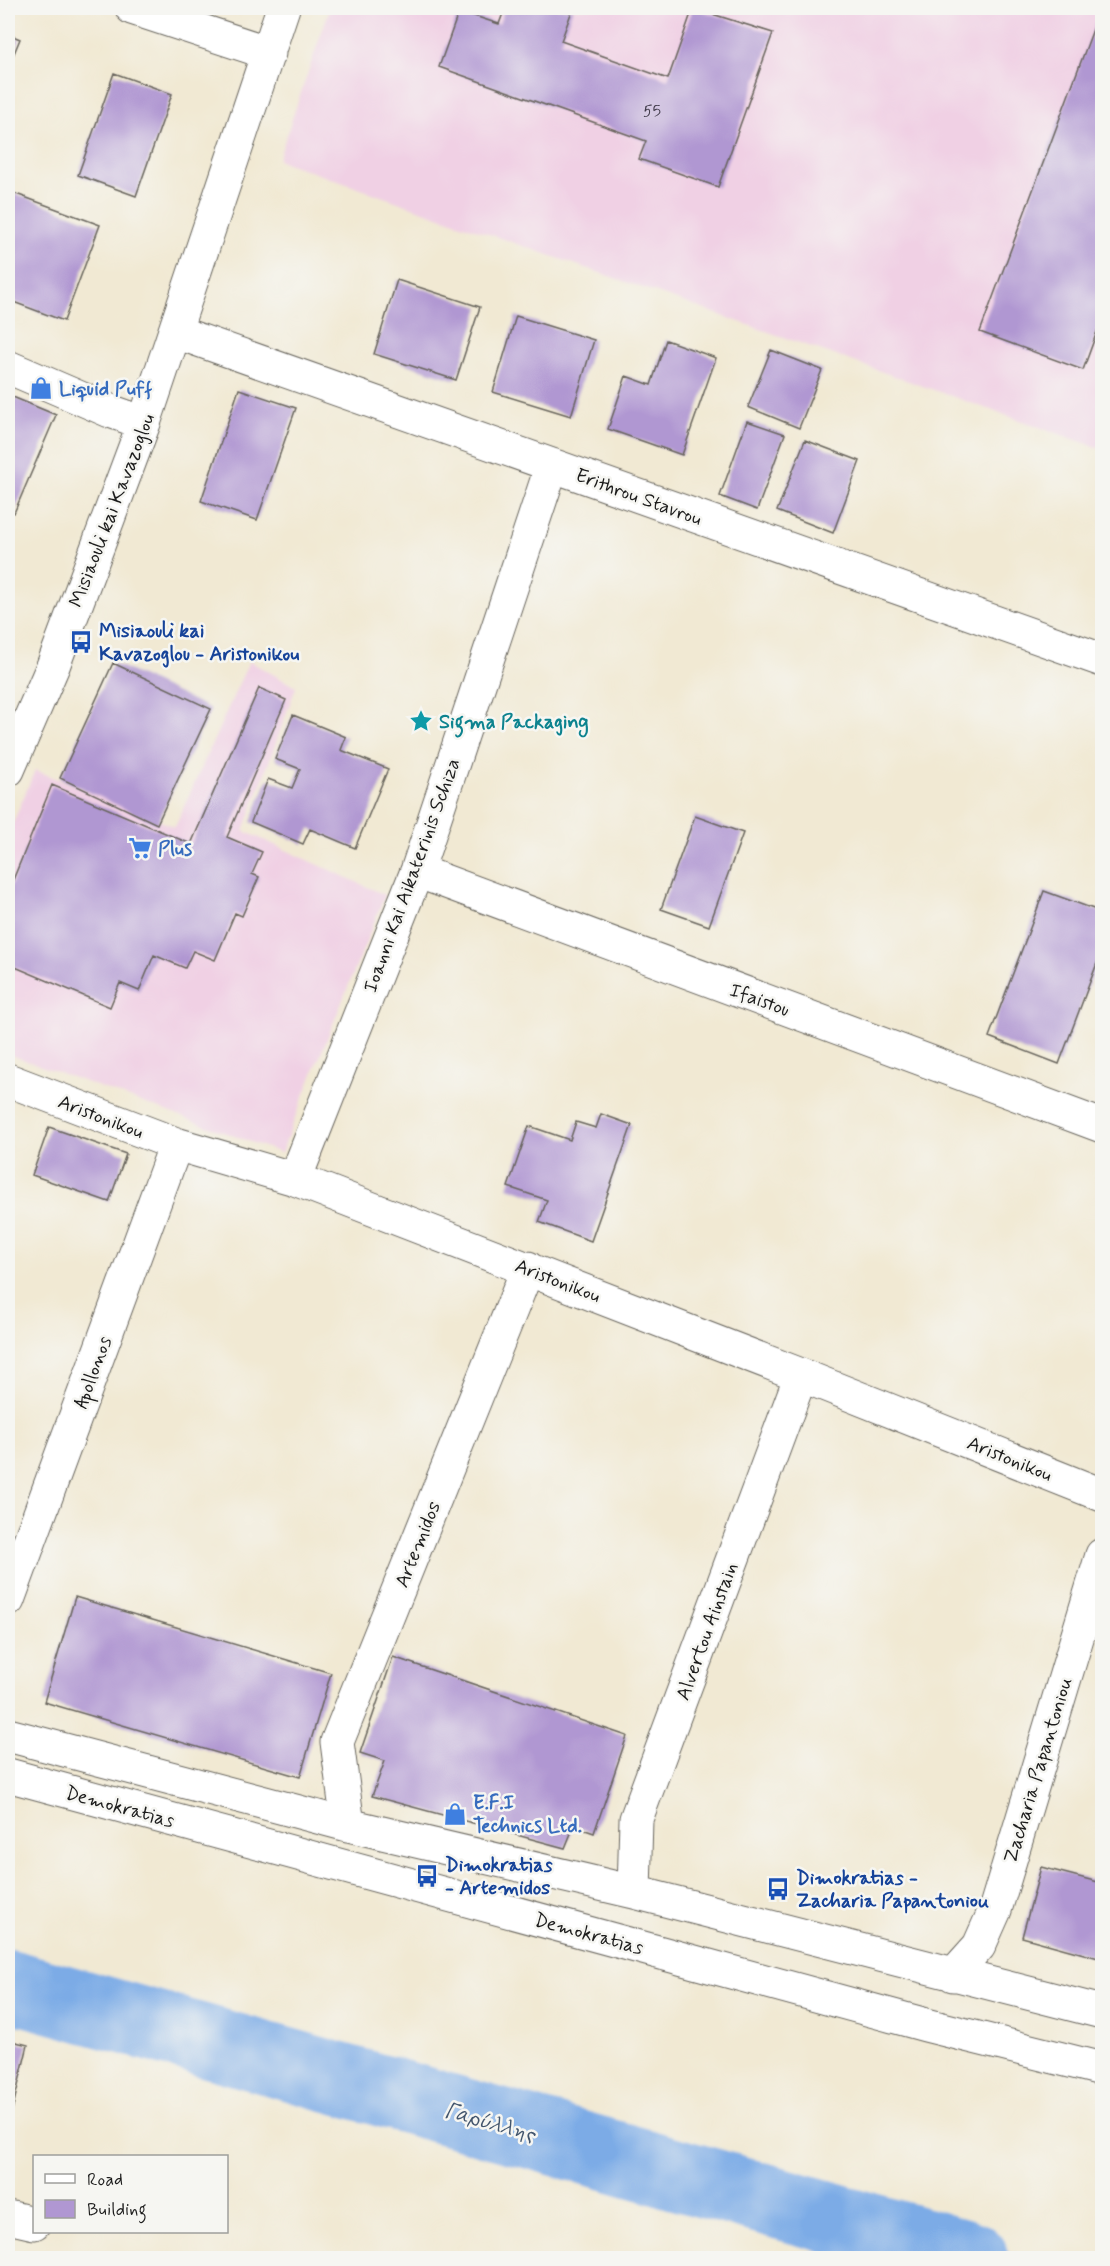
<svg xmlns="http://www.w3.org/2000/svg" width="1110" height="2266" font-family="Mynerve,sans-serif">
<rect width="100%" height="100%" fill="#f6f6f2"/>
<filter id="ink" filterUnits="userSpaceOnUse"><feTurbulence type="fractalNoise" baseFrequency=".0167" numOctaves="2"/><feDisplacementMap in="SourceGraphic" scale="12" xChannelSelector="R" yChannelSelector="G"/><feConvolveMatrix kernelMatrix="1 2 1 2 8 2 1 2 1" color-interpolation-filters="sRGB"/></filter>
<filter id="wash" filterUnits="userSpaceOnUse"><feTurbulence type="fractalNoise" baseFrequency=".008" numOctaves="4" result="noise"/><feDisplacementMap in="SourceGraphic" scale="24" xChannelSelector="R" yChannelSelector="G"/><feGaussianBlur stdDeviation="1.35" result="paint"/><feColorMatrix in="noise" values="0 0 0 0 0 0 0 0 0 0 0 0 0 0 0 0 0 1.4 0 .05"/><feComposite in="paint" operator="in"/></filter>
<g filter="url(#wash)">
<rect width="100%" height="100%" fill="#f1e9d3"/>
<path fill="#f0d0e4" d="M330,8H1102V449L278,160Z
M249,661L296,687L244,831L385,895L281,1153L8,1054V835L35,770L175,827Z"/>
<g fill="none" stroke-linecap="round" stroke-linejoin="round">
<path stroke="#7babe6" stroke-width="72" d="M8,1985L973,2258"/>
</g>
<g id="blocks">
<path fill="#b097d2" d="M505,8H573L561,41L668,79L693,8L773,33L718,187L639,159L646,141L439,67L459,11L499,24Z
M1101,8L1102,318L1083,370L980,332Z
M8,34L20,39L8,68Z
M114,73L172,94L136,196L78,175Z
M8,191L100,225L64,321L8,300Z
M397,280L480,307L456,380L374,354Z
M516,316L594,340L571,416L493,392Z
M666,340L716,358L682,455L608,429L626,376L651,385Z
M771,350L822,370L799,428L748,407Z
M239,389L296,408L257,520L201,501Z
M8,395L56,415L14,513L8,510Z
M747,421L785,434L757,510L720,496Z
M805,440L860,461L833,533L777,511Z
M113,663L211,709L157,824L60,778Z
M259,688L286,700L227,837L262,852L252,874L259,877L242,916L235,913L215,960L193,951L185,968L154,955L139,991L120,983L110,1007L8,964V892L52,785L191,844Z
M293,715L346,737L341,750L388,769L355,848L310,829L303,844L251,822L268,779L292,788L300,769L275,759Z
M695,816L743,833L709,926L661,909Z
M1044,891L1102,912V950L1059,1064L989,1037Z
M601,1114L632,1125L591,1241L539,1222L547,1200L508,1187L529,1126L570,1140L576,1122L596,1128Z
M49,1127L126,1154L109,1202L32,1175Z
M75,1597L331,1673L300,1777L44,1702Z
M393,1657L627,1736L594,1833L574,1826L565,1848L372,1796L385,1761L360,1753Z
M1041,1867L1102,1883V1959L1022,1937Z
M8,2040L28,2045L8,2127Z"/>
</g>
</g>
<g filter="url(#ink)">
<use href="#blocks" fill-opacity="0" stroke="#67645c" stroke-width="1.5"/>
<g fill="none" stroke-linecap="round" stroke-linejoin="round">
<g stroke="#67645c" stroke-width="35">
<path id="minor" d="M132,8L269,53
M176,332L1102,660
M8,367L110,411L144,423
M8,770L53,666L144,423L283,8
M417,871L1102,1126
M8,1080L176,1144L295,1179L801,1375L1102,1495
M295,1179L417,871L552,465
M8,1600L176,1144
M8,1735L348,1825L634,1892L1102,2012
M8,1775L926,2025L1102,2069
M348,1825L337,1742L528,1268
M634,1892L636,1819L801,1375
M953,1975L979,1946L995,1910L1102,1555
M8,2217L34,2223"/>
</g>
<use href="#minor" stroke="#fff" stroke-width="33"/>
</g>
</g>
<defs>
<g id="shop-bare" transform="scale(1.8)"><path d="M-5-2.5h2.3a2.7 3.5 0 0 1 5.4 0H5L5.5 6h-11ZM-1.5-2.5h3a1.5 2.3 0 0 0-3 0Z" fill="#3f7fe0" stroke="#f6f6f2" stroke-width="2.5" paint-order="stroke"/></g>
<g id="bus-bare" transform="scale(1.8)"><path d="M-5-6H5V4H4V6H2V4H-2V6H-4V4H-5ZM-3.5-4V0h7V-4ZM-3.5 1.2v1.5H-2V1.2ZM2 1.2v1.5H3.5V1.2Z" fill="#1a4fb4" stroke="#f6f6f2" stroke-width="2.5" paint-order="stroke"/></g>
<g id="sight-bare" transform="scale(1.8)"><path d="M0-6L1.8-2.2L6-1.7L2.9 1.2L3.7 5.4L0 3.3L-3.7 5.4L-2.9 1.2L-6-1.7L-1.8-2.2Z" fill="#0f9aa8" stroke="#f6f6f2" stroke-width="2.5" paint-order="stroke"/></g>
<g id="supermarket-bare" transform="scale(1.8)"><path d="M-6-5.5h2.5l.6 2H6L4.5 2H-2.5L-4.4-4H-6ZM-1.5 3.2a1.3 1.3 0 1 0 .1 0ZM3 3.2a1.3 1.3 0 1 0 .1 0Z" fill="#3f7fe0" stroke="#f6f6f2" stroke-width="2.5" paint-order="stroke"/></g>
</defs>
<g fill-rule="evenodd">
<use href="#shop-bare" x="41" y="388"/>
<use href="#bus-bare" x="81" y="642"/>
<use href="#sight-bare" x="421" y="721"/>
<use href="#supermarket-bare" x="140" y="848"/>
<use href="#shop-bare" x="455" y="1814"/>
<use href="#bus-bare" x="427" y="1876"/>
<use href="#bus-bare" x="778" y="1889"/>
</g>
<g text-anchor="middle" stroke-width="5" stroke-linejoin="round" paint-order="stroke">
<g font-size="16" fill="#413b4a">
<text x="652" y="116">55</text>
</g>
<g font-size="20" font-weight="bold" fill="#366cbe" stroke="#f6f6f2" text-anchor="start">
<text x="59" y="395">Liquid Puff</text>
<text x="158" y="855">Plus</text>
<text x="473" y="1809">E.F.I<tspan x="473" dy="23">Technics Ltd.</tspan></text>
</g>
<g font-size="20" fill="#1c1c1c" stroke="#f6f6f2">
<text transform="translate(639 496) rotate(20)" y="7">Erithrou Stavrou</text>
<text transform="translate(111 510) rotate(-69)" y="7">Misiaouli kai Kavazoglou</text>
<text transform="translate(411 875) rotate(-70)" y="7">Ioanni Kai Aikaterinis Schiza</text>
<text transform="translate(760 999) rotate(20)" y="7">Ifaistou</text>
<text transform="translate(101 1116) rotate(21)" y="7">Aristonikou</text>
<text transform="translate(558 1280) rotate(21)" y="7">Aristonikou</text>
<text transform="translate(92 1372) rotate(-70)" y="7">Apollonos</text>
<text transform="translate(1010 1458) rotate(22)" y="7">Aristonikou</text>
<text transform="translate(417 1544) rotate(-68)" y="7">Artemidos</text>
<text transform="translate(706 1631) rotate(-70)" y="7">Alvertou Ainstain</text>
<text transform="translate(1037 1770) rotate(-73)" y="7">Zacharia Papantoniou</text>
<text transform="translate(120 1806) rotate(15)" y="7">Demokratias</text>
<text transform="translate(589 1933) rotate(15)" y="7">Demokratias</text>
</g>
<g font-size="20" font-weight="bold" fill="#164399" stroke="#f6f6f2" text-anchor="start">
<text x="99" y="637">Misiaouli kai<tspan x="99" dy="23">Kavazoglou - Aristonikou</tspan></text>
<text x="445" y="1871">Dimokratias<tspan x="445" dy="23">- Artemidos</tspan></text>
<text x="796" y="1884">Dimokratias -<tspan x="796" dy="23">Zacharia Papantoniou</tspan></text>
</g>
<g font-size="20" font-weight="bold" fill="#0d838f" stroke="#f6f6f2" text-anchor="start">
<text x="439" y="728">Sigma Packaging</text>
</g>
<g font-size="21" font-style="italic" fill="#42556d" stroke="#f6f6f2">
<text transform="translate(490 2122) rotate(16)" y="7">Γαρύλλης</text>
</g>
</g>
<rect width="1110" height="2266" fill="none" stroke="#f6f6f2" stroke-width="30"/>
<rect x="33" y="2155" width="195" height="78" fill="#f6f6f2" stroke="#9f9f9c" stroke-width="1.5"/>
<rect x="45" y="2174" width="30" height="9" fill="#ffffff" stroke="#9f9f9c" stroke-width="1.5"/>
<text x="87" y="2185" font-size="18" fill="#1c1c1c">Road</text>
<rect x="45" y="2200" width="30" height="18" fill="#b097d2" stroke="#9f9f9c" stroke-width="1.5"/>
<text x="87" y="2215" font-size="18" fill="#1c1c1c">Building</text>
</svg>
